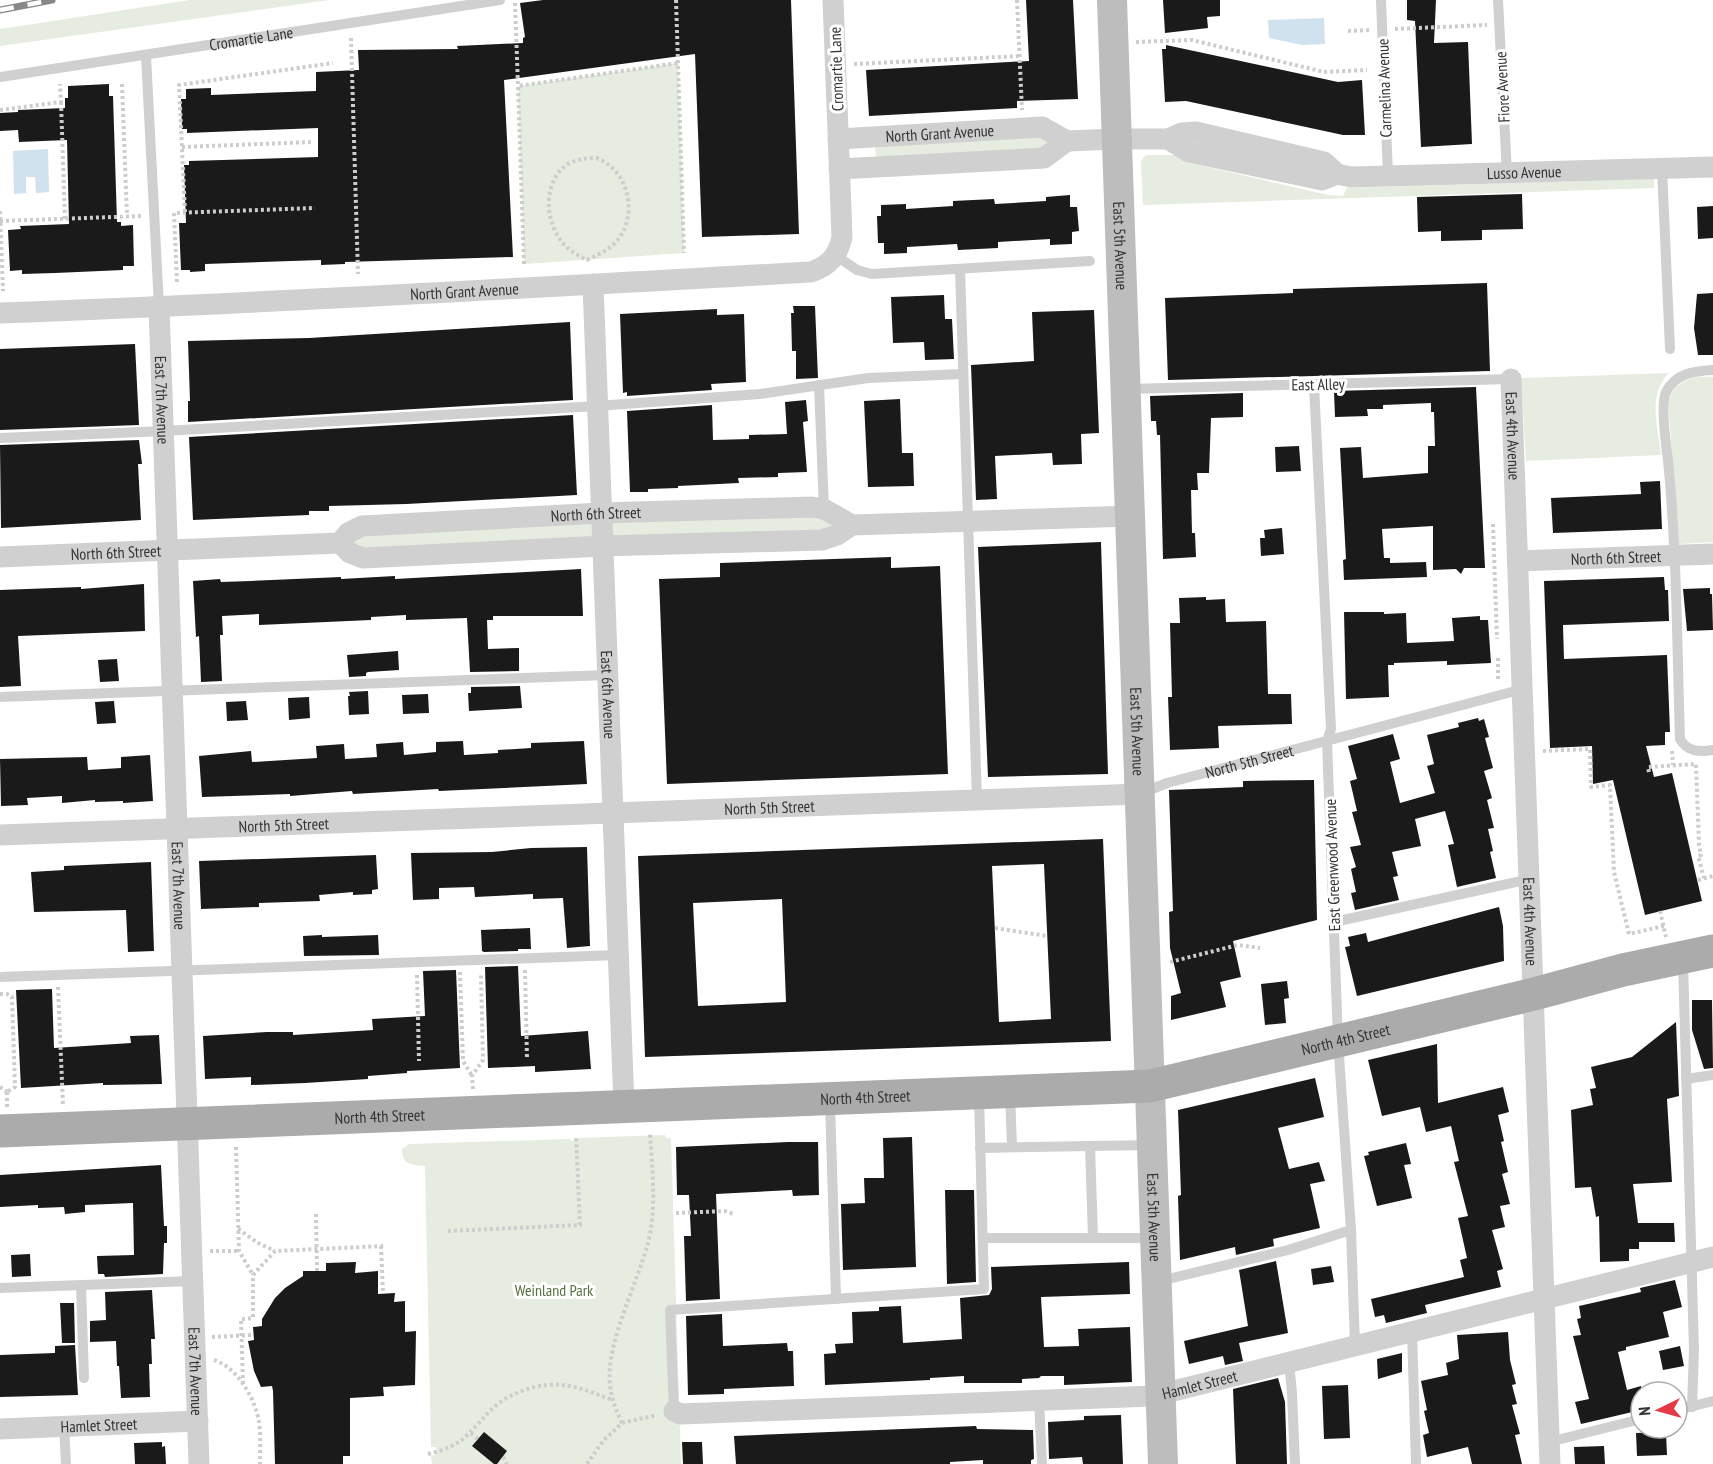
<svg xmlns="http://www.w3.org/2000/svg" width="1713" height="1464" font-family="'PT Sans Narrow',sans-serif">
<rect width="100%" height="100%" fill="#fff"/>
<path fill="#e6ecdf" d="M190,0H329L0,46V29Z
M678,63L684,253L524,264L518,86Z
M1039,137L1044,138L1047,142L1044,147L1040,149L876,157L875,148L879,146Z
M1146,155H1183L1190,163L1328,195L1343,196L1347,188L1654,179V188L1143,205L1141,161Z
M1669,373C1647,394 1658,428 1661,455L1526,461L1521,378Z
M1713,377V542L1679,544L1668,401C1677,380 1691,376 1713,377Z
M824,509L837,535L363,558L348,533Z
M665,1135L666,1138H671L681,1464H432L431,1456L437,1454L436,1447H431L425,1166C412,1165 402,1165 402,1149L409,1144L570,1139L571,1141H578V1138Z"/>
<path fill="#cfe2ee" d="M1324,18L1325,44L1302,45L1269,38L1268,20Z
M48,149L49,192L36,193L35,177H26V193L14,194L13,151Z"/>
<path fill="#1a1a1a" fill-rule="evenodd" d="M543,0H791L799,234L702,237L695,54L504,80L513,257L345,262V264L321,265V260L205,264V271L190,272V270H181L179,223H186L184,165H189V161L318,157V128L187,133V129H182L181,99H186V89L211,88V95L316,91V72L359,70L358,50L458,49L457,46L523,43V38L525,37L520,3Z
M1026,0H1073L1078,99L1017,101V108L869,116L866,70L1029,61Z
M1163,0H1220V16L1207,17L1208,28L1165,33Z
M1407,0H1436L1434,43L1468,42L1472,144L1421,147L1415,21L1407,20Z
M1166,45L1338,82L1362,80L1365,135H1343L1186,101L1165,102L1162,49H1166Z
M109,84V96H113L117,222H121V226L133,225L134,266H123V270L55,273L22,274V270L10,271L8,230L21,229L20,226L69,224L67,140L19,142L18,130L0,131V113L18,112V110L65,108V98H68V86Z
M1522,194L1523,229L1482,230V240L1441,241V231L1418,232L1417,197Z
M1070,195V207H1077L1079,231L1072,232V244L1050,245V239L998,242V248L958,250L957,244L907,247V253L884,254V243H878L877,216H881V205L906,204V209L953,206V201L994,199L995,204L1046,201V197Z
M1713,206V238L1698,239L1697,207Z
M1487,283L1490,371L1168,380L1165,298L1293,293V289Z
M1713,293V355H1698L1694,328L1697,294Z
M944,295L945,319H952L954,359L925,360L924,342L893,343L891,297Z
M793,306H815L818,378L796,379V351H792L791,313H794Z
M717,309V315L744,314L746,382L711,384L712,390L627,396V392L623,393L620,314Z
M1094,310L1099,433L1081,434L1082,464L1053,465L1052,453L995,456L997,499L976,500L971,365L1034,361L1032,312Z
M570,322L573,400L188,422V401H190L188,341L309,338Z
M135,344L139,425L0,430V349Z
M1476,387L1485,568H1464L1461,574L1456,569L1433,570V526L1382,529L1384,558H1390V563L1426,562L1427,577L1344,580L1343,560L1346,559L1340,448L1361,447L1363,478L1428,473V446H1435L1434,412H1431V403L1383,405V409H1367L1368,416L1335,417L1334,391Z
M1243,393V417L1211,418L1209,473H1197L1198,490H1191L1192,533H1195L1196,557L1163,559L1160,435H1157L1156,421H1151L1150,396Z
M900,399L902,453H913L914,486L868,487L864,401Z
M806,400L808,421L803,422L807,472L778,473V477L738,478L739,483L678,486V488L648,489V492H630L627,411L712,405L713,440L749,439V435L787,434L785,402Z
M573,415L577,495L406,504L329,506V511H309V515L193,520L189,437Z
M139,440L142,464H138L141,520L1,528L0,445Z
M1299,446L1301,471L1276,472L1275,447Z
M1660,481L1662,529L1553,533L1551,498L1641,494L1640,482Z
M1282,528L1284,554L1261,556L1260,538H1265L1264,530Z
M1101,542L1108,774L988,777L978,547Z
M891,557V568L940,566L948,774L667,784L659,579L720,577V563Z
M581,569L583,616H493V620H487L488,649L519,648V671L470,672L467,618L406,620V615L371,617V620L259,625V614L222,616L223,635H220L222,681L201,682L199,636L196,637L193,581L220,579L221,582L251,581L341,577V579L395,576V579Z
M1664,577L1665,590H1668L1669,621L1563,625L1564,659L1667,655L1670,732H1665V745L1646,746L1654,777L1672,773L1702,901L1645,915L1613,780L1593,784L1592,746L1550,748L1544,581Z
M144,584L145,631L18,636L21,686L0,687V590L81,587V589Z
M1710,588V594H1712L1713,630L1687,631L1683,589Z
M1206,597V600L1225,599L1226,622L1266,621L1268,694H1291L1292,724L1218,726L1219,748L1170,750L1168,697H1172L1170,623H1180L1179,598Z
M1344,612H1384V614L1406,613L1407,643L1454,641L1452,618L1480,616V620H1488L1491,663L1447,665V661L1394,663V665H1388L1389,697L1346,699Z
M398,651L399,670L368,672L366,673V676L349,677L347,655Z
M117,659L119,681L100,682L98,660Z
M520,686L522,708L469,711L468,693H471V687Z
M368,691L369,714L349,715L348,696H350L349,692Z
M428,694L429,713L403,714L402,695Z
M309,697L310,718L289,720L288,698Z
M114,701L116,723L97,724L95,702Z
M246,701L248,720L227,721L226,702Z
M1478,718L1479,721L1484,719L1489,737L1485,738L1493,768L1484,771L1492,798L1487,800L1494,828L1488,829L1493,851L1490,852L1496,878L1457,887L1448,845L1454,844L1445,811L1415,819L1421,846L1392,852L1398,876L1393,877L1399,900L1355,910L1351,893L1356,892L1351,869L1356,867L1350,847L1361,845L1352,812L1357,811L1350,781L1357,779L1348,746L1393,734L1400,759L1390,762L1400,803L1435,793L1427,766L1434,764L1427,735L1459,727L1458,723Z
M463,741L464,755L498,753V750L531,748V743L584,741L587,784L439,791L438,789L353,794L352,791L290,796V794L202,797L199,756L251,751L252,762L317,758L316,746L344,744L345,759L377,757L376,744L403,742L404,755L436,752V742Z
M150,755L153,801L123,803V801L95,802V800L62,803V796L27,798L28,805L1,806L0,759L87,757L88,770L121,768V757Z
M1314,780L1317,920L1233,941L1241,977L1220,982L1226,1007L1171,1020V996L1181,993L1170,948L1169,912L1173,911L1169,790L1243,787V781Z
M1103,839L1111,1041L645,1057L638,856ZM1044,864L1051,1019L999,1022L992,866ZM782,899L786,1002L698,1006L693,903Z
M587,847L590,946L567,948L563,898L533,899V894L475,897L474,887L439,888V899L413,900L411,853L492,852L531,848Z
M376,855L378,889L372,890V894L353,895V892L319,895L320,901L259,903V907L201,909L199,861Z
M151,862L154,951L128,952L126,910L34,912L31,872L64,870V866Z
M1499,907L1503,926L1504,961L1357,996L1345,947L1350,946L1348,937L1366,933L1368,942Z
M530,928L531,949H518V951L484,952L482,951L481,930Z
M322,935V937L378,935L379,955L304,956L303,936Z
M518,966L521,1036L588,1031L591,1069L535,1072V1066L488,1068L485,967Z
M456,970L460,1068L407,1071V1073L368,1076V1079L305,1083L251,1085V1077L205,1079L203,1036L267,1032H293V1035L373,1030L372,1019L425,1016L423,971Z
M1287,981L1289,998L1284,999L1286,1023L1265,1025L1261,984Z
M52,989L54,1048L131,1043L130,1036L159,1035L162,1084L103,1085V1083L21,1088L16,990Z
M1692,1000H1712L1713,1068L1704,1069L1692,1030Z
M1676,1022L1679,1096L1667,1099L1672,1182L1633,1184L1638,1223H1674L1675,1242H1639V1249H1629V1261L1600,1262L1599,1216L1596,1217L1591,1187L1575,1188L1571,1110L1593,1105L1590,1089L1596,1088L1591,1067L1632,1057Z
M1437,1044L1438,1103L1503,1087L1509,1112L1498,1115L1504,1141L1501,1142L1508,1172L1502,1174L1510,1204L1500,1206L1505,1227L1492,1230L1503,1269L1497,1271L1501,1287L1425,1305L1427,1313L1386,1323L1384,1315L1375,1317L1371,1299L1464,1277L1460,1260L1467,1258L1458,1218L1468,1216L1454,1162L1459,1161L1451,1126L1426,1132L1420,1107L1382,1116L1368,1060Z
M1315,1078L1324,1117L1278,1128L1289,1169L1319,1162L1325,1181L1310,1184L1320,1228L1273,1239L1274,1246L1236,1255L1235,1247L1180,1260L1178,1196L1181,1195L1178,1110Z
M912,1137L916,1267L843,1270L841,1204L865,1203L864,1178H884L883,1138Z
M788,1142H818L819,1195L793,1196L792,1190L716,1194L720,1299L686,1301L684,1236H691L689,1195H677L676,1147Z
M1406,1143L1411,1164L1404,1165L1412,1198L1377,1206L1364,1156L1369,1155L1368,1152Z
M161,1165L164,1226H167V1243H164L163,1274L105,1277L104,1274H98L97,1256L134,1255L133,1203L85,1205V1212L65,1214L64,1207L38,1208V1205L0,1207V1175Z
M945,1190H974L976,1282L947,1284Z
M30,1254L31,1276L12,1277L11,1255Z
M1276,1261L1288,1333L1239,1343L1243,1361L1225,1365L1223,1356L1189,1364L1184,1341L1248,1326L1239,1270Z
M356,1262L355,1273L378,1271V1294L395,1293L394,1302L405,1301V1332L416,1331L415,1385L383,1387L384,1396L350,1398V1456H343V1464H275L273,1391L272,1386L261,1387L254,1371L248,1341L254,1340L253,1327L262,1326V1319L275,1298L285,1288L303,1276V1271H326V1263Z
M1129,1262L1130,1294L1041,1297L1044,1347L1079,1346L1078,1329L1130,1327L1132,1382L1064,1385V1376H1041L1039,1378L1022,1379V1383H964V1376L930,1378V1380L825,1385L824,1354L836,1353L835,1344L853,1343L852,1312L879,1311V1307L901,1306L903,1343L962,1339L960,1298L989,1295L992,1289L991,1267Z
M1331,1266L1334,1282L1313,1285L1311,1269Z
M1675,1280L1682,1307L1663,1312L1669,1337L1626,1347V1350L1618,1352L1627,1390L1641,1386V1410L1581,1424L1575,1402L1589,1399L1573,1336L1581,1335L1577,1319L1581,1318L1579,1306L1641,1292L1640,1288Z
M152,1290L155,1339H151L152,1364H149L150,1397L121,1398L119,1366H117L116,1341L90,1342V1321L106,1320L105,1292Z
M60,1303H74L75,1343H62Z
M722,1314L723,1346L787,1343L788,1351H793L794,1386L724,1389V1394L688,1395L686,1316Z
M1508,1332L1510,1360L1516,1384L1512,1385L1517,1404L1512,1405L1520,1434L1515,1435L1522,1464H1472L1468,1447L1427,1457L1423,1435L1429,1433L1424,1411L1427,1410L1421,1381L1448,1375L1446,1363L1459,1359L1457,1335Z
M75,1345L78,1395L0,1397V1355L55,1353V1346Z
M1680,1346L1684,1366L1663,1370L1659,1351Z
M1402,1353V1372L1378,1379L1377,1359Z
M1278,1378L1285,1402L1287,1464H1236L1233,1389Z
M1348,1385L1350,1438L1324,1439L1322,1386Z
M1121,1415L1123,1464H1083L1082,1457L1049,1459L1048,1422L1084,1420V1416Z
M976,1426L977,1429L1033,1430L1034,1459L1031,1460V1464H983V1460L950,1462V1464H736L734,1436Z
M484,1432L507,1451L497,1464H494L472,1446Z
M1666,1432L1667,1455L1637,1456L1636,1433Z
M162,1442V1447L165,1446L166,1464H135L134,1443Z
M682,1442H702L703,1464H683Z
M1604,1446L1605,1464H1575L1574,1447Z"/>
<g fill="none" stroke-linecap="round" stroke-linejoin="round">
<path stroke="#cdcdcd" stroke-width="4" stroke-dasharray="3 3" stroke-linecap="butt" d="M676,0L684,253
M1017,0L1022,110
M515,3L518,86
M1395,29L1487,25
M1348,31L1370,30
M351,38L358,274
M1136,42L1192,40L1324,72L1367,70
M854,64L1020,56
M122,84L127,216
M61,102L65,219
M0,110L61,102L60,84
M182,147L312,142
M596,158C629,169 640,217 615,243C607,251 597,255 587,260C576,254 564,248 558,236C544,214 545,179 568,164C577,159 586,158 596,158Z
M0,211L3,291
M185,212L179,85L333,63
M0,221L142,216
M524,264L518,86L678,63
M177,282L174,213L315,208
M1493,524L1497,639
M1498,658V682
M1543,751L1590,749L1591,787L1610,785L1614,872L1629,934L1664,926
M1672,751L1673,765
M1649,772L1648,767L1696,764L1699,845L1701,855L1698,856L1704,878
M1698,880L1713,876
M1660,911L1666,937
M995,928L1047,936
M1170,962L1238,945L1260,948
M525,970L527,1060
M460,972L463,1061L472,1076
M417,975L419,1061
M58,987L63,1105
M0,994H7L12,997L15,1087L7,1092
M0,1087L7,1092
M473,1089L472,1076L483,1060L481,974
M7,1092V1107
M236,1147L239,1251L253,1275
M676,1213L725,1211L733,1214
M316,1214L317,1271
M238,1229L258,1243L275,1251
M448,1231L580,1225L576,1136
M381,1246L383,1293
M210,1251H239
M212,1337L253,1335
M214,1360C237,1367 255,1398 259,1422C261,1435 260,1450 260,1464
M243,1384L241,1319L253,1318V1275L275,1251L384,1246
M622,1423L657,1415
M471,1433L478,1439
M428,1454C465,1445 466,1435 491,1410C508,1393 539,1382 563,1385C580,1387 596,1394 612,1400
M503,1457L507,1464
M587,1464L603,1441L622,1423C616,1410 611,1398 610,1384C605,1345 638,1282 648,1243C657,1208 652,1168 650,1133"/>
<g stroke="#d0d0d0" stroke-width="10">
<path d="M1381,0L1388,176"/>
<path d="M1498,0L1507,174"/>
<path d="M146,56L159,307"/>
<path id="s1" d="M0,77L500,0"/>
<path d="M1662,169L1670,349"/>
<path d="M835,255L857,270L872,274L1090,261"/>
<path d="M960,269L977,801"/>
<path d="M1713,370C1694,371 1676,373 1666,392C1660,404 1666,445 1668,460C1677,553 1677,646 1680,739C1687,752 1700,752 1713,750"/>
<path d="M819,385L824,509"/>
<path d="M1314,385L1331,729L1327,741L1338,1041L1351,1230L1355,1345"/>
<path d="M1127,389L1511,379"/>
<path d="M0,438L164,431L597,406L760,394L868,378L963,374"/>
<path d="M0,697L608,675"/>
<path id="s2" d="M1142,793L1167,783L1523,689"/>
<path d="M1334,922L1530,879"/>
<path d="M1683,962L1694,1350L1692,1407"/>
<path d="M0,977L618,955"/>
<path d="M1686,1079L1713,1075"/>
<path d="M1010,1093L1012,1147"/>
<path d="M830,1102L836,1299"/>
<path d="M1090,1146L1093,1238"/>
<path d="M980,1148L1151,1145"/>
<path d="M983,1238H1153"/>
<path d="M1160,1281L1288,1250L1351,1230"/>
<path d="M81,1285L84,1378"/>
<path d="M0,1288L193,1281"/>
<path d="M1412,1331L1416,1464"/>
<path d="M1289,1362L1292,1393L1295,1464"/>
<path d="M1039,1400L1042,1464"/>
<path d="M1677,1410L1713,1401"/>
<path d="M674,1411L670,1310L984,1289L979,1096"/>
<path d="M64,1426L66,1464"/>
<path d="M1549,1442L1641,1419"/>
</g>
<g stroke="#d0d0d0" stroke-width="21">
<path id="s3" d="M838,139L1042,127L1067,141L1116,139H1168L1182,133L1196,132L1324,162L1337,174L1351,177L1713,167"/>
<path d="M1168,139L1189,152L1308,177L1322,180L1337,174"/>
<path d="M839,169L1044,158L1067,141"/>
<path id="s4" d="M593,284L624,1106"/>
<path id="s5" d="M159,307L199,1464"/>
<path id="s6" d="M0,313C270,303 541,287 811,272C829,266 838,256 842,237L833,0"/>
<path id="s7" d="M1511,379L1550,1464"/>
<path d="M340,543L350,553L363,558L603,546L822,540L837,535L852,525L1131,516"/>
<path id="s8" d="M0,557L340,543L348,533L362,526L601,513L812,507L824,509L852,525"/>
<path id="s9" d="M1518,561L1713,554"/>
<path id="s10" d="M0,835L1140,794"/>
<path id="s11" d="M674,1411L681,1414L1153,1396L1713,1257"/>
<path id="s12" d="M0,1429L198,1421"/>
</g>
<path stroke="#bdbdbd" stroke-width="30" id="s13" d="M1112,0L1163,1464"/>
<path stroke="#ababab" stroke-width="33" id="s14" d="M0,1131L1150,1086L1534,994L1623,970L1713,951"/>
<g stroke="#888" stroke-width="7">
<path id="rail" d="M0,10L52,0"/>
</g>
<use href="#rail" stroke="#fff" stroke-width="4.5" stroke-dasharray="14" stroke-linecap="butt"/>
</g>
<g text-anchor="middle" stroke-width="6" stroke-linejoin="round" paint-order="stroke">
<g font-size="16" fill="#333" stroke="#fff">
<text dy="6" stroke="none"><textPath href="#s1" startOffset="254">Cromartie Lane</textPath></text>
<text transform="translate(836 69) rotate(-92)" y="6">Cromartie Lane</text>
<text transform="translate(1502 87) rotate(-93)" y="6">Fiore Avenue</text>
<text transform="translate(1384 88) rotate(-92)" y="6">Carmelina Avenue</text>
<text dy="6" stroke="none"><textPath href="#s3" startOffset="102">North Grant Avenue</textPath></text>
<text dy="6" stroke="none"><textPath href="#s3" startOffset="700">Lusso Avenue</textPath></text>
<text dy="6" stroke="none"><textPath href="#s13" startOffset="246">East 5th Avenue</textPath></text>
<text dy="6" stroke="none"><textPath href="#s6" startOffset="465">North Grant Avenue</textPath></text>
<text transform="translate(1318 384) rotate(-1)" y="6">East Alley</text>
<text dy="6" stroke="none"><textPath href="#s5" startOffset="93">East 7th Avenue</textPath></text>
<text dy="6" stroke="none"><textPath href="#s7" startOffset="57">East 4th Avenue</textPath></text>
<text dy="6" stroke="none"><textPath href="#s8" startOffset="603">North 6th Street</textPath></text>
<text dy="6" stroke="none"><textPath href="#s8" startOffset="116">North 6th Street</textPath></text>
<text dy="6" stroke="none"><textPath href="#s9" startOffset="98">North 6th Street</textPath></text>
<text dy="6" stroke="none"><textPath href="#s4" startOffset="411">East 6th Avenue</textPath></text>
<text dy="6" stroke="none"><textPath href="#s13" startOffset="732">East 5th Avenue</textPath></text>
<text dy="6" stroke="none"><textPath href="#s2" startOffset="112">North 5th Street</textPath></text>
<text dy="6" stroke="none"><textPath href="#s10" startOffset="770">North 5th Street</textPath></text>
<text dy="6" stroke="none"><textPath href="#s10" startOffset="284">North 5th Street</textPath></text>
<text transform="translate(1332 865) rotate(-92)" y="6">East Greenwood Avenue</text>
<text dy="6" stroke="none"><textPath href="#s5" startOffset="579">East 7th Avenue</textPath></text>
<text dy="6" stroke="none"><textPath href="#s7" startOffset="543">East 4th Avenue</textPath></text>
<text dy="6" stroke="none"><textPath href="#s14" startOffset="1352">North 4th Street</textPath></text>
<text dy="6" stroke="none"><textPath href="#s14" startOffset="866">North 4th Street</textPath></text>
<text dy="6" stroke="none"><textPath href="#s14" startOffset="380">North 4th Street</textPath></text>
<text dy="6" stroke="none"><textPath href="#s13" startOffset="1218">East 5th Avenue</textPath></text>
<text dy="6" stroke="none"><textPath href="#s5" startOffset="1065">East 7th Avenue</textPath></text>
<text dy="6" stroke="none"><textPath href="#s11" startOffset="528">Hamlet Street</textPath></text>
<text dy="6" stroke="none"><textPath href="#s12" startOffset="99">Hamlet Street</textPath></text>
</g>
<g font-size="16" fill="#56703f" stroke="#fff">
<text x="554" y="1296">Weinland Park</text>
</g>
</g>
<g transform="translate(1659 1410) rotate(265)"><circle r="28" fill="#ffffff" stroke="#adadad" stroke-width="1.5"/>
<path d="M0-4.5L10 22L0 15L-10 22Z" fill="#e63946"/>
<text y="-9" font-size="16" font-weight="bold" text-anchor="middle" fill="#333333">N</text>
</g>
</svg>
